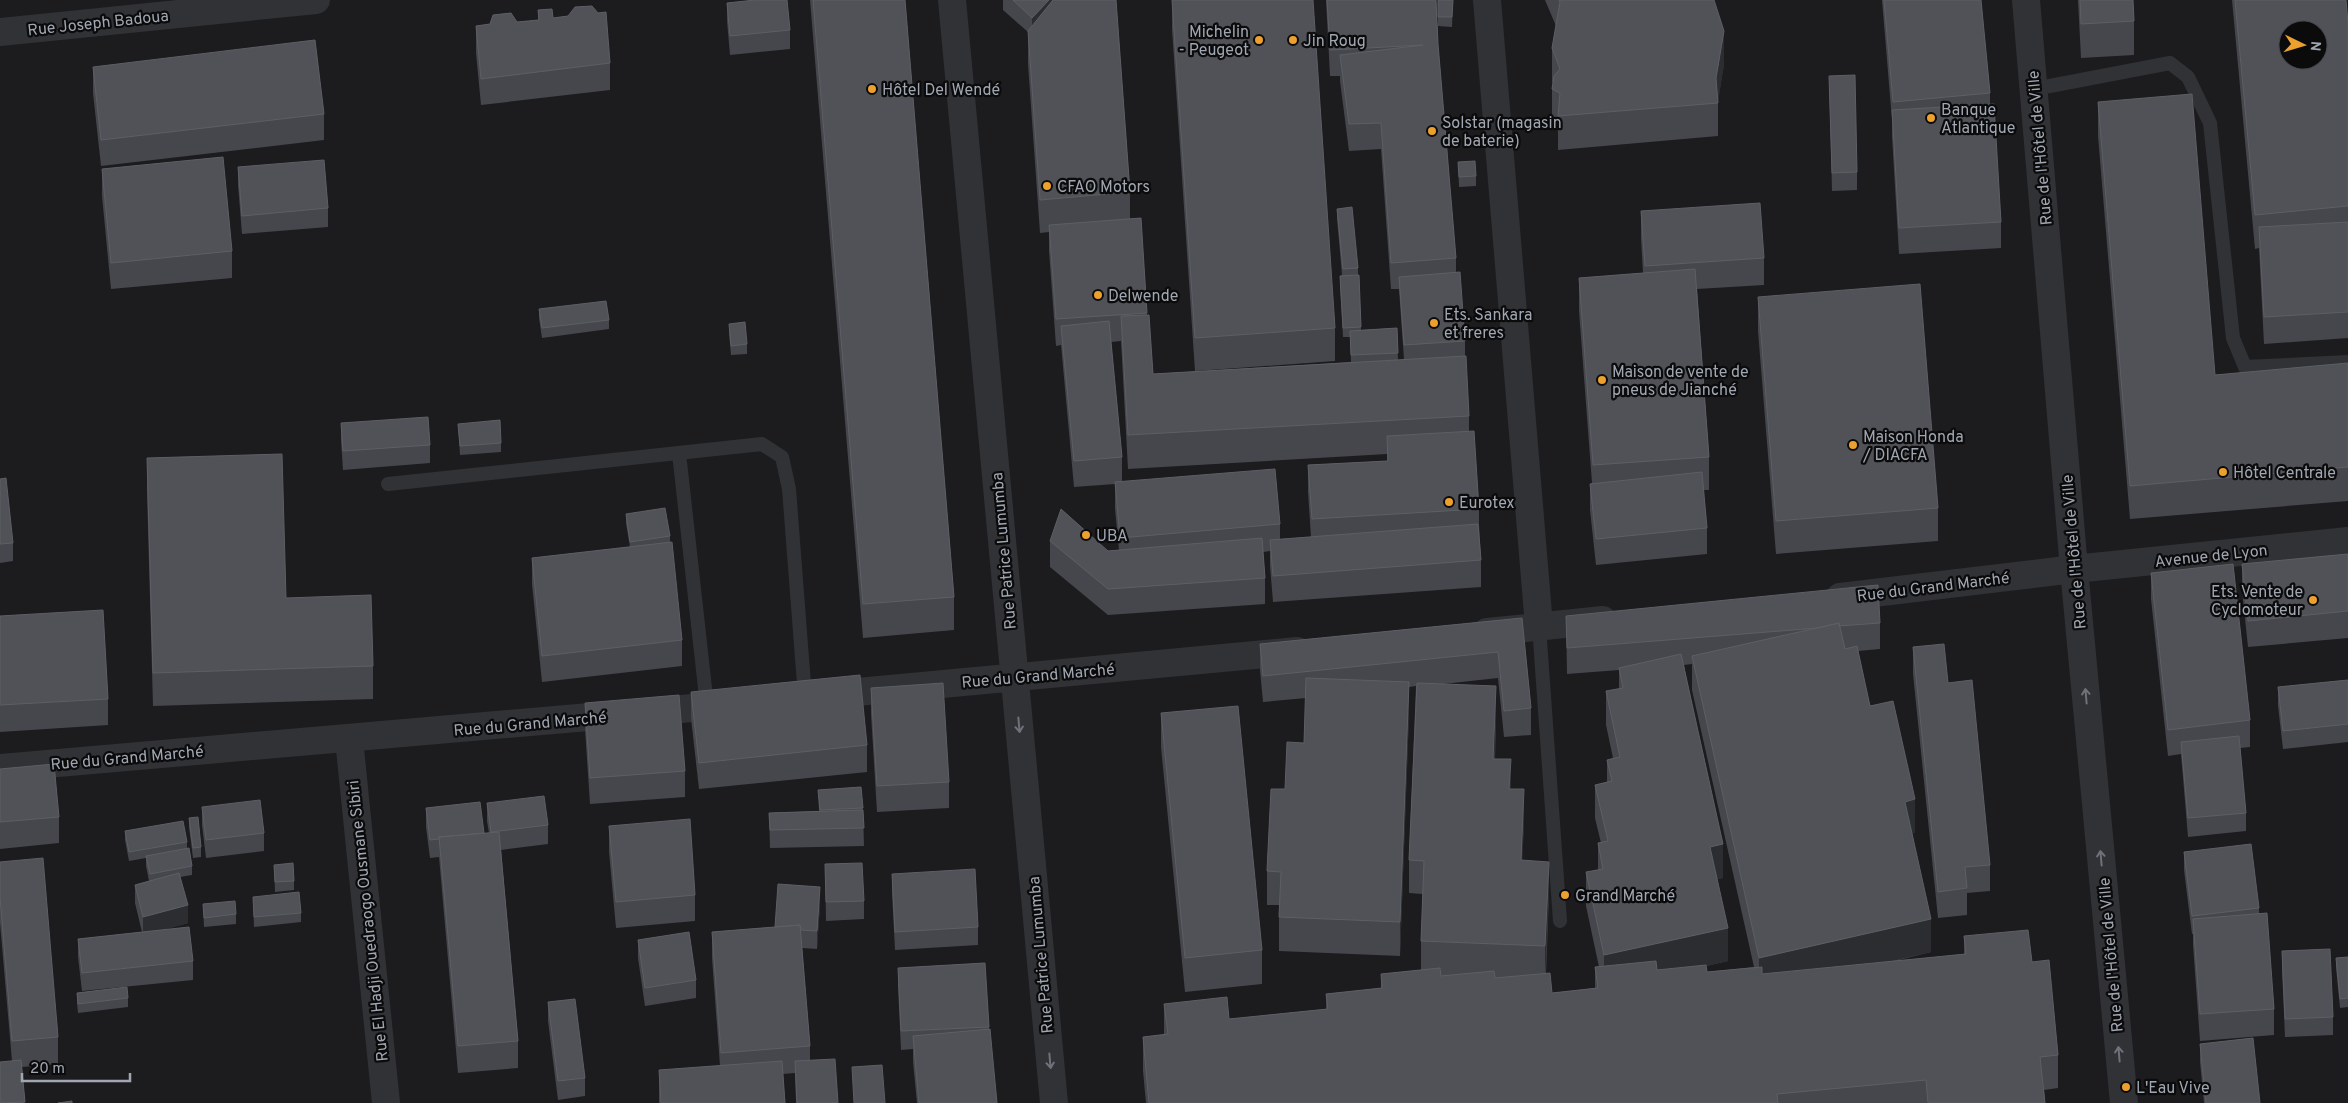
<svg xmlns="http://www.w3.org/2000/svg" width="2348" height="1103" font-family="Overpass,sans-serif">
<rect width="100%" height="100%" fill="#101011"/>
<path fill="#1c1c1e" fill-rule="evenodd" d="M0,0H2348V1103H0ZM2288,30H2318V60H2288Z"/>
<g fill="none" stroke-linecap="round" stroke-linejoin="round">
<path stroke="#313236" stroke-width="14" d="M2034,89L2170,63L2188,77L2210,123L2233,338L2245,367L2348,362
M679,453L707,706
M388,484L762,444L782,457L789,489L805,697
M1539,626L1560,921"/>
<path stroke="#313236" stroke-width="28" d="M952,0L1054,1103
M1487,0L1539,626
M2026,0L2074,569L2124,1103
M0,32L316,0
M1840,597L2074,569L2348,541
M1487,632L1603,620
M825,695L1297,651
M349,739L386,1103
M0,768L727,705"/>
</g>
<path fill="#46474c" fill-rule="evenodd" d="M810,0H905L954,597V630L863,638Z
M1003,0H1116L1130,192V219L1141,218L1147,315L1153,374L1351,362L1350,337H1343L1340,285V276L1342,275L1337,218V209L1358,268V275H1359L1361,330L1397,328L1398,360L1404,359L1399,289H1391L1381,149L1349,151L1340,81V76H1330L1326,0H1436L1438,44L1456,258V273L1465,341V356L1469,416V432L1479,509V525L1481,560V587L1273,602L1270,566V551L1263,552L1265,578V604L1108,615L1050,567V541L1108,551L1119,550L1115,509V484L1074,487L1061,345L1056,346L1049,251V232L1040,233L1028,64V32L1003,10ZM1121,341L1128,469L1387,454V461L1308,465V492L1311,537L1280,539V524L1122,482V457L1111,342Z
M1172,0L1335,328V361L1195,371L1172,29Z
M1438,0H1453L1452,27L1438,26Z
M1545,0H1714L1724,64L1718,100V136L1558,150V126L1552,122V89L1553,83L1552,82V48L1556,26Z
M1882,0H1981L1990,93V104L2001,222V248L1899,254L1892,136V120Z
M2078,0H2133L2134,21V55L2081,58Z
M2232,0H2346L2348,23V338L2264,344L2259,248L2255,249Z
M727,3L790,30V49L730,55L727,21Z
M538,10L553,18L610,63V90L481,105L476,53V26L538,20Z
M93,67L324,114V140L101,166L93,93Z
M1829,76L1857,172V190L1832,191Z
M2098,102L2215,375L2348,363V501L2130,519L2098,136Z
M1458,162L1476,176V186L1459,187Z
M238,167L328,208V227L242,234L238,185Z
M102,169L232,251V278L111,289L102,196Z
M1641,211L1764,258V285L1697,289L1709,457V490H1703L1707,528V554L1596,565L1590,510V484L1592,483L1579,311V278L1643,273L1641,238Z
M1758,297L1938,508V541L1776,554L1758,331Z
M539,309L609,320V329L542,338L539,318Z
M729,324L747,344V354L731,355L729,333Z
M341,423L430,445V463L343,470L341,441Z
M458,424L501,443V452L460,455Z
M147,458L286,598L373,666V699L153,706L147,492Z
M0,479L13,543V561L0,563Z
M626,514L670,536V542L682,640V666L542,682L532,584V558L630,547L626,523Z
M2348,554V638L2248,647L2242,590V564Z
M2151,573L2250,720V747L2240,748L2246,813V831L2188,837L2181,754L2168,756L2151,599Z
M0,616L108,699V725L0,732Z
M1566,616L1880,623V649L1858,651L1870,706L1915,833H1912L1931,952L1895,961L1964,954V936L2032,962L2058,1055V1088L2044,1090L2045,1103H1146L1143,1071V1037L1164,1035V1004L1229,1019L1326,1009V994L1381,988V974L1421,970V941L1423,894L1409,893V860L1416,686L1409,687V715L1400,956L1279,951V905H1267V871L1285,789L1304,743L1306,698L1263,702L1260,670V644L1522,618L1531,708V735L1504,737L1498,678L1443,684L1496,719L1495,759L1511,789L1524,823L1522,860L1549,895L1546,973L1552,993L1595,988V967H1599L1586,906V872L1598,870V843H1601L1595,818V785L1607,782V760L1613,758L1606,725V691L1619,689V670L1567,674ZM1692,664V690L1754,967L1707,972L1706,966L1728,961L1717,879L1723,878L1684,665Z
M1913,647L1948,683L1990,865V891L1967,893V915L1938,918L1913,674Z
M2348,680V742L2283,749L2278,706V687Z
M871,688L949,782V808L877,812L871,714Z
M691,692L867,745V772L699,789L691,718Z
M585,703L685,771V797L590,804L585,729Z
M1161,713L1262,950V984L1185,992L1161,747Z
M0,769L59,817V843L0,849Z
M861,787L863,810L864,846L770,848L769,813L819,811L818,790Z
M487,803L548,825V844L501,850L518,1041V1068L458,1073L439,857L430,858L426,827V808L484,833H489L487,821Z
M202,807L264,833V851L206,858L202,825Z
M189,818L201,847V857L193,858L189,827Z
M609,826L695,895V921L616,928L609,852Z
M125,831L187,842V849L192,866V875L180,877L188,923L166,929L193,961V980L82,991L78,957V939L142,932L135,903V885L149,881L146,866V858L129,861L125,840Z
M2184,852L2259,908V914L2274,1009V1035L2200,1041L2193,945V934H2192L2184,870Z
M0,862L58,1037V1064L22,1067L25,1103H0L12,1061L0,923Z
M825,864L864,901V919L826,921Z
M274,865L294,881V890L275,892Z
M892,874L978,927V945L895,950L892,892Z
M253,897L301,913V922L254,927Z
M203,904L236,914V924L204,927Z
M820,905L817,949L802,948L810,1046V1060L838,1103H796L795,1073L783,1074L785,1103H659V1070L720,1066L712,958V932L775,927Z
M638,940L696,980V998L645,1006L638,958Z
M2282,951L2333,1017V1035L2285,1037L2282,969Z
M2348,957V1007L2340,1008L2336,967V958Z
M985,963L989,1029L997,1103H917L913,1062V1049L901,1050L898,986V968Z
M77,993L128,998V1007L78,1013L77,1003Z
M548,1002L585,1078V1096L558,1100L548,1021Z
M2200,1044L2260,1103H2204L2200,1062Z"/>
<path fill="#2c2d30" d="M1049,0H1065L1032,37V18Z
M1724,31V64L1718,103L1716,78Z
M1409,682V715L1400,956V922Z
M1496,686V719L1493,792V759Z
M1511,759V792L1509,789Z
M1524,789V823L1521,894V860Z
M1915,799V833L1905,835V802Z
M1723,844V878L1710,881V847Z
M1549,862V895L1545,979V946Z
M820,887V905L817,949V931Z
M188,905V923L143,936V917Z
M1931,919V952L1759,992V958Z
M1728,928V961L1604,989V955Z"/>
<path fill="#505257" stroke="#5c5f65" fill-rule="evenodd" d="M755,0H787L790,30L730,36L727,3Z
M813,0H905L954,597L863,604Z
M1013,0H1049L1032,18Z
M1053,0H1116L1130,192L1040,200L1028,31Z
M1172,0H1313L1335,328L1195,338Z
M1327,0H1436L1438,44L1456,258L1391,263L1381,123L1349,124L1340,55L1423,45L1330,50Z
M1438,0H1453L1452,17H1438Z
M1559,0H1714L1724,31L1716,78L1718,103L1558,116L1560,93L1552,89L1554,76L1560,69L1552,48L1560,2Z
M1884,0H1981L1990,93L1893,102Z
M2080,0H2133L2134,21L2081,24Z
M2235,0H2346L2348,23V206L2255,215ZM2288,30H2318V60H2288Z
M592,6L598,13L606,12L610,63L481,79L476,26L490,24L493,15L511,13L517,22L539,20L538,10L552,9L553,18L568,16L575,7Z
M315,40L324,114L101,140L93,67Z
M1855,75L1857,172L1832,173L1829,76Z
M2192,94L2215,375L2348,363V467L2130,486L2098,102Z
M1994,104L2001,222L1899,228L1892,110Z
M223,157L232,251L111,263L102,169Z
M324,160L328,208L242,216L238,167Z
M1475,161L1476,176L1459,177L1458,162Z
M1760,203L1764,258L1645,266L1641,211Z
M1352,207L1358,268L1343,269L1337,209Z
M1141,218L1147,313L1056,319L1049,225Z
M2348,222V312L2264,317L2259,227Z
M1695,269L1709,457L1593,465L1579,278Z
M1460,272L1465,341L1404,345L1399,277Z
M1359,275L1361,327L1343,328L1340,276Z
M1920,284L1938,508L1776,521L1758,297Z
M606,301L609,320L542,328L539,309Z
M1149,315L1153,374L1466,356L1469,416L1128,435L1121,316Z
M1109,321L1122,457L1074,461L1061,326Z
M745,322L747,344L731,346L729,324Z
M1397,328L1398,353L1351,355L1350,331Z
M428,417L430,445L343,451L341,423Z
M500,420L501,443L460,446L458,424Z
M1474,431L1479,509L1312,519L1308,465L1388,461L1387,436Z
M282,454L286,598L371,595L373,666L153,673L147,458Z
M1275,469L1280,524L1120,538L1115,482Z
M1702,472L1707,528L1596,539L1590,484Z
M6,478L13,543L0,544V479Z
M665,508L670,536L630,542L626,514Z
M1061,509L1108,551L1262,538L1265,578L1108,589L1050,541Z
M1478,524L1481,560L1273,576L1270,540Z
M672,542L682,640L542,656L532,558Z
M2348,554V611L2248,621L2242,564Z
M2233,564L2250,720L2168,730L2151,573Z
M1878,585L1880,623L1839,626V623L1818,628L1567,648L1566,616Z
M103,610L108,699L0,705V616Z
M1522,618L1531,708L1504,711L1498,652L1263,676L1260,644Z
M1839,623L1845,649L1857,646L1870,706L1893,701L1915,799L1905,802L1931,919L1759,958L1692,656Z
M1944,644L1948,683L1972,680L1990,865L1965,867L1967,888L1938,892L1913,647Z
M1681,654L1723,844L1710,847L1728,928L1604,955L1586,872L1603,869L1598,843L1608,841L1595,785L1612,781L1607,760L1620,757L1606,691L1623,688L1619,668Z
M860,675L867,745L699,763L691,692Z
M1306,678L1409,682L1400,922L1279,917L1281,872L1267,871L1271,789H1285L1287,742L1304,743Z
M2348,680V724L2283,731L2278,687Z
M943,683L949,782L877,786L871,688Z
M1417,683L1496,686L1493,759H1511L1509,789H1524L1521,860L1549,862L1545,946L1421,941L1424,861L1409,860Z
M679,695L685,771L590,778L585,703Z
M1238,706L1262,950L1185,958L1161,713Z
M2239,736L2246,813L2188,818L2181,742Z
M54,764L59,817L0,822V769Z
M861,787L863,808L820,810L818,790Z
M544,796L548,825L491,832L487,803Z
M260,800L264,833L206,840L202,807Z
M480,802L484,833L439,837V839L430,840L426,808Z
M863,810L864,828L770,830L769,813Z
M198,817L201,847L193,848L189,818Z
M690,819L695,895L616,902L609,826Z
M183,821L187,842L129,852L125,831Z
M499,832L518,1041L458,1046L439,837Z
M2251,844L2259,908L2192,916L2184,852Z
M189,848L192,866L150,874L146,856Z
M43,858L58,1037L12,1041L0,897V862Z
M293,863L294,881L275,882L274,865Z
M862,863L864,901L826,902L825,864Z
M975,869L978,927L895,932L892,874Z
M179,873L188,905L143,917L135,885Z
M778,884L820,887L817,931L801,930L800,925L775,927Z
M299,892L301,913L254,917L253,897Z
M235,901L236,914L204,918L203,904Z
M2267,913L2274,1009L2200,1014L2193,919Z
M800,925L810,1046L721,1053L712,932Z
M189,927L193,961L82,973L78,939Z
M2028,930L2032,962L2049,960L2058,1055L2040,1057L2045,1103H1928L1926,1080L1777,1094L1778,1103H1149L1143,1037L1168,1034L1164,1004L1227,997L1229,1019L1328,1009L1326,994L1382,988L1381,974L1440,968L1441,976L1494,971L1495,978L1550,973L1552,993L1598,988L1595,967L1656,961L1657,970L1706,965L1707,972L1762,967V974L1966,954L1964,936Z
M689,932L696,980L645,988L638,940Z
M2330,949L2333,1017L2285,1019L2282,951Z
M2348,957V998L2340,999L2336,958Z
M985,963L989,1027L901,1031L898,968Z
M127,987L128,998L78,1004L77,993Z
M575,999L585,1078L558,1081L548,1002Z
M990,1029L997,1103H919L913,1036Z
M2253,1038L2260,1103H2206L2200,1044Z
M835,1059L838,1103H797L795,1061Z
M21,1060L25,1102L0,1103V1062Z
M782,1061L785,1103H661L659,1070Z
M882,1065L885,1103H854L852,1067Z
M72,1101V1103H58Z"/>
<defs><path id="oneway-shaft" d="M-6 0H5M1.5-3L5.5 0L1.5 3" fill="none" stroke-width="1.6" stroke-linecap="round" stroke-linejoin="round" transform="scale(1.25)"/></defs>
<g stroke="#6f727a">
<use href="#oneway-shaft" transform="translate(2086 696) rotate(-95)"/>
<use href="#oneway-shaft" transform="translate(1019 725) rotate(85)"/>
<use href="#oneway-shaft" transform="translate(2101 858) rotate(-95)"/>
<use href="#oneway-shaft" transform="translate(2119 1054) rotate(-95)"/>
<use href="#oneway-shaft" transform="translate(1050 1061) rotate(85)"/>
</g>
<g fill="#eca02e" stroke="#0b0b0c" stroke-width="2">
<circle cx="1259" cy="40" r="5"/>
<circle cx="1293" cy="40" r="5"/>
<circle cx="872" cy="89" r="5"/>
<circle cx="1931" cy="118" r="5"/>
<circle cx="1432" cy="131" r="5"/>
<circle cx="1047" cy="186" r="5"/>
<circle cx="1098" cy="295" r="5"/>
<circle cx="1434" cy="323" r="5"/>
<circle cx="1602" cy="380" r="5"/>
<circle cx="1853" cy="445" r="5"/>
<circle cx="2223" cy="472" r="5"/>
<circle cx="1449" cy="502" r="5"/>
<circle cx="1086" cy="535" r="5"/>
<circle cx="2313" cy="600" r="5"/>
<circle cx="1565" cy="895" r="5"/>
<circle cx="2126" cy="1087" r="5"/>
</g>
<g text-anchor="middle" stroke-width="4.5" stroke-linejoin="round" paint-order="stroke">
<g font-size="16" fill="#a1a7b2" stroke="#0b0b0c">
<text transform="translate(98 22) rotate(-6)" y="6">Rue Joseph Badoua</text>
<text transform="translate(2039 148) rotate(-95)" y="6">Rue de l'Hôtel de Ville</text>
<text transform="translate(1003 551) rotate(-95)" y="6">Rue Patrice Lumumba</text>
<text transform="translate(2073 552) rotate(-95)" y="6">Rue de l'Hôtel de Ville</text>
<text transform="translate(2211 555) rotate(-6)" y="6">Avenue de Lyon</text>
<text transform="translate(1933 586) rotate(-7)" y="6">Rue du Grand Marché</text>
<text transform="translate(1038 675) rotate(-5)" y="6">Rue du Grand Marché</text>
<text transform="translate(530 723) rotate(-5)" y="6">Rue du Grand Marché</text>
<text transform="translate(127 757) rotate(-5)" y="6">Rue du Grand Marché</text>
<text transform="translate(367 921) rotate(-96)" y="6">Rue El Hadji Ouedraogo Ousmane Sibiri</text>
<text transform="translate(1040 955) rotate(-95)" y="6">Rue Patrice Lumumba</text>
<text transform="translate(2110 955) rotate(-95)" y="6">Rue de l'Hôtel de Ville</text>
</g>
<g font-size="16" fill="#a1a7b2" stroke="#0b0b0c" text-anchor="start">
<text x="1249" y="37" text-anchor="end">Michelin<tspan x="1249" dy="18">- Peugeot</tspan></text>
<text x="1303" y="46">Jin Roug</text>
<text x="882" y="95">Hôtel Del Wendé</text>
<text x="1941" y="115">Banque<tspan x="1941" dy="18">Atlantique</tspan></text>
<text x="1442" y="128">Solstar (magasin<tspan x="1442" dy="18">de baterie)</tspan></text>
<text x="1057" y="192">CFAO Motors</text>
<text x="1108" y="301">Delwende</text>
<text x="1444" y="320">Ets. Sankara<tspan x="1444" dy="18">et freres</tspan></text>
<text x="1612" y="377">Maison de vente de<tspan x="1612" dy="18">pneus de Jianché</tspan></text>
<text x="1863" y="442">Maison Honda<tspan x="1863" dy="18">/ DIACFA</tspan></text>
<text x="2233" y="478">Hôtel Centrale</text>
<text x="1459" y="508">Eurotex</text>
<text x="1096" y="541">UBA</text>
<text x="2303" y="597" text-anchor="end">Ets. Vente de<tspan x="2303" dy="18">Cyclomoteur</tspan></text>
<text x="1575" y="901">Grand Marché</text>
<text x="2136" y="1093">L'Eau Vive</text>
</g>
</g>
<g transform="translate(2303 45) rotate(95)"><circle r="24" fill="#0b0b0c" stroke="#47494e"/>
<path d="M0-4L9 19L0 12L-9 19Z" fill="#eca02e"/>
<text y="-8" font-size="14" font-weight="bold" text-anchor="middle" fill="#a1a7b2">N</text>
</g>
<path d="M22 1073v8h108v-8" fill="none" stroke="#a1a7b2" stroke-width="2.5"/>
<text x="30" y="1073" font-size="15" fill="#a1a7b2" stroke="#0b0b0c" stroke-width="4" paint-order="stroke">20 m</text>
</svg>
